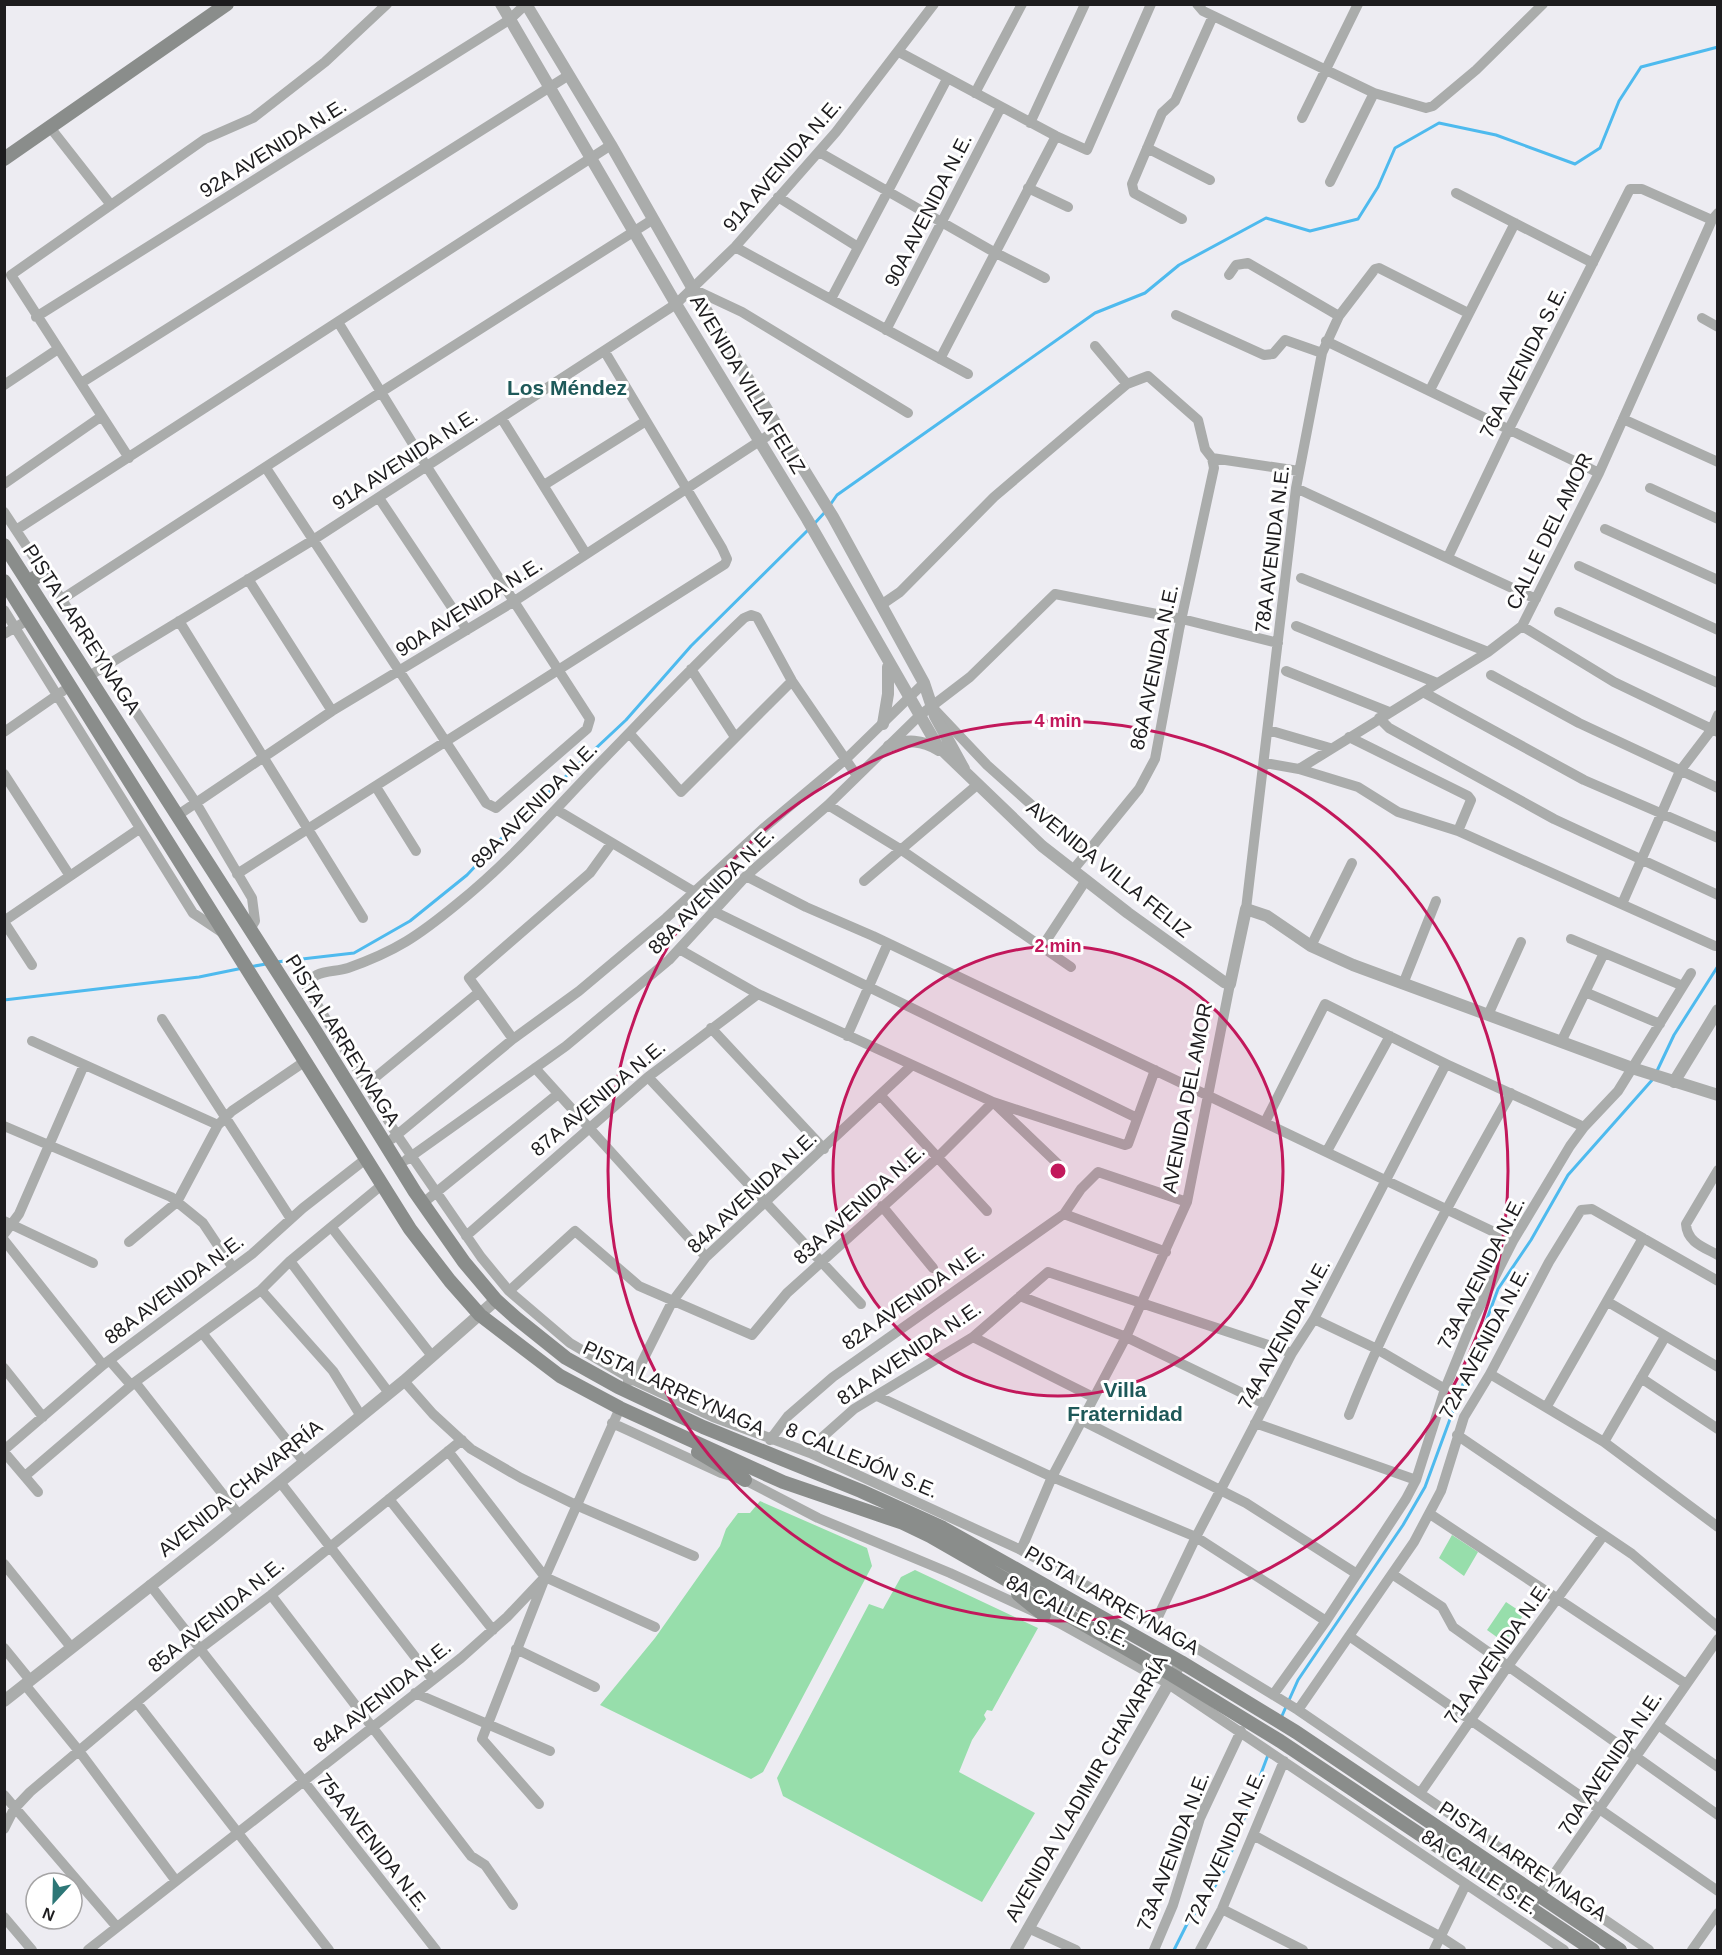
<svg xmlns="http://www.w3.org/2000/svg" width="1722" height="1955" font-family="Arial,sans-serif">
<rect width="100%" height="100%" fill="#edecf2"/>
<path fill="#97deab" d="M760,1501L867,1548L872,1566L763,1772L751,1779L600,1705L655,1638L720,1546L726,1529L738,1513H750Z
M1452,1535L1478,1552L1464,1576L1439,1558Z
M915,1570L1038,1628L992,1711L987,1710L984,1715L986,1719L972,1740L959,1772L1035,1813L982,1902L783,1796L777,1778L869,1604L883,1609L901,1577Z
M1506,1602L1524,1614L1505,1643L1487,1630Z"/>
<g fill="none" stroke-linecap="round" stroke-linejoin="round">
<path stroke="#4ebaee" stroke-width="3" d="M830,505L837,495L1095,313L1145,293L1179,265L1266,218L1310,231L1358,219L1378,187L1395,148L1439,123L1496,135L1575,164L1600,148L1619,101L1641,67L1718,47
M814,524L826,511
M276,962L354,953L410,921L467,875L515,824L626,720L691,646L810,528
M249,967L266,964
M4,1000L199,977L243,968
M1656,1073L1674,1035L1718,966
M1281,1718L1298,1680L1403,1525L1425,1487L1498,1289L1531,1240L1568,1175L1653,1079
M1174,1950L1189,1920L1208,1898L1225,1869L1268,1755"/>
<path stroke="#aaacab" stroke-width="10" d="M1197,4L1203,11L1374,93L1426,108L1433,106L1476,70L1543,4
M899,52L1056,136L1087,150L1151,4
M975,93L1022,4
M1302,118L1358,4
M1030,123L1085,4
M49,126L111,205
M1147,148L1210,180
M819,152L994,252L1045,278
M1330,182L1374,93
M1028,188L1068,207
M1456,193L1593,263
M778,197L858,247
M1182,219L1134,193L1132,184L1162,113L1175,101L1213,16
M735,247L968,374
M1229,275L1236,265L1248,263L1339,316
M693,289L742,312L908,413
M831,299L947,79
M1176,315L1264,355L1273,354L1285,340L1322,353
M36,317L509,20L526,4
M1702,318L1718,327
M886,330L1001,107
M1326,341L1599,473
M1095,346L1127,384
M940,359L1056,136
M81,383L569,75
M4,385L58,349
M1430,390L1515,223
M502,419L586,554
M1623,419L1718,462
M129,458L11,275L205,139L253,118L325,62L387,4
M1212,458L1299,471
M266,468L486,803L496,808L587,729L590,719L427,467L338,322
M4,484L102,416
M544,485L646,421
M1296,488L1536,599
M1650,488L1718,519
M379,498L467,630
M4,512L196,803L252,898L255,921L250,929
M1605,529L1718,580
M16,530L611,145
M1448,557L1509,429L1630,189H1642L1712,220
M1579,566L1718,630
M1301,578L1488,652
M248,579L332,711
M62,599L381,392L652,220
M881,605L900,592L994,497L1127,384L1148,376L1198,420L1205,449L1212,458L1214,468L1179,630L1155,759L1139,789L1073,870
M4,610L193,913L226,935
M1559,612L1718,683
M179,621L363,918
M1296,626L1437,683
M1522,626L1614,682L1718,732
M4,634L28,620
M691,669L735,737
M1286,671L1389,712
M1491,675L1579,723L1718,788
M89,676L313,540L676,304L735,247L836,132L934,4
M1423,692L1584,780L1718,838
M933,708L987,765L1085,853
M1379,718L1389,728L1554,819L1718,895
M1268,730L1330,748
M4,732L63,691
M630,734L681,792L792,681
M1349,737L1468,796L1471,800L1458,831
M1265,763L1299,769L1488,652L1522,626L1599,473L1712,220L1718,213
M1299,769L1358,787L1398,812L1458,831L1715,946
M4,774L70,876
M857,776L792,681L757,617L751,615L744,618C692,667 643,719 593,770C549,816 507,864 457,904C418,936 396,951 348,968C333,973 310,969 307,988L397,1135L481,1257L509,1291L570,1343L633,1380L713,1417L810,1453L1021,1550L1155,1623L1298,1710L1649,1950
M376,787L416,851
M828,805L900,849L1071,967
M557,810L693,891
M178,815L332,711L513,602L778,429
M237,874L725,564L727,559L722,548L605,352
M746,876L806,907L873,936L1513,1241
M864,881L977,785
M1622,904L1680,771L1712,729L1718,715
M1246,909L1296,488L1322,353L1339,316L1375,269L1379,268L1468,313
M713,911L1137,1118
M4,921L139,829
M4,922L32,965
M1571,939L1683,986
M1311,946L1352,863
M1042,947L1086,880
M1403,984L1436,901
M1585,992L1660,1024
M1488,1015L1521,942
M162,1019L291,1219
M711,1028L824,1149
M847,1036L888,943
M513,1039L469,978L590,873L611,844
M32,1041L218,1125
M1561,1042L1604,953
M535,1068L706,1257
M648,1077L861,1304
M366,1085L478,993
M881,1096L987,1211
M1265,1122L1325,1004L1446,1064L1584,1127
M4,1126L171,1197L203,1223L233,1268
M392,1139L513,1039L579,991L666,918L765,827L846,759L924,683
M1327,1151L1390,1036
M406,1160L566,1046L669,960L746,876L828,805L919,716L970,677L1055,594L1182,619L1278,643
M1058,1164L993,1102L1125,1145L1128,1144L1155,1070
M1718,1170L1686,1224C1687,1242 1703,1247 1718,1255
M423,1203L558,1094
M882,1206L933,1268
M1064,1214L1166,1252
M4,1221L93,1263
M332,1228L432,1356
M4,1234L19,1214L84,1065
M466,1236L648,1077L758,994
M4,1240L103,1365
M129,1242L177,1202L218,1125L232,1111L304,1062
M290,1261L389,1393
M261,1290L333,1371L361,1416
M509,1291L575,1231L639,1286L752,1335L787,1293L938,1157L993,1102L758,994L679,949
M1020,1296L1126,1337L1265,1404
M1608,1302L1718,1367
M1314,1319L1375,1348L1445,1389
M203,1334L304,1462
M973,1337L1093,1397
M110,1361L131,1385
M4,1368L43,1417
M1490,1374L1604,1442L1718,1527
M1641,1378L1718,1429
M404,1381L433,1414L471,1449L521,1478L578,1506L694,1556
M628,1381L633,1380L672,1302L706,1257L911,1066
M135,1382L239,1515
M877,1396L1052,1477L1196,1537L1326,1621
M1547,1406L1643,1238
M1349,1415C1393,1303 1452,1198 1511,1093
M1081,1420L1246,1503L1357,1574
M612,1423L721,1473L745,1480L818,1518L950,1573L1059,1623L1167,1683L1564,1950
M1255,1423L1416,1480
M1457,1435L1632,1554L1718,1627
M770,1440L788,1416L833,1377L1064,1214L1081,1189L1098,1172L1187,1202
M818,1441L854,1409L973,1337L1048,1272L1292,1353
M1604,1442L1665,1337
M4,1450L103,1365L252,1254L303,1208L367,1158
M448,1451L545,1577L655,1627
M4,1452L38,1492
M25,1476L135,1382L261,1290L290,1261L383,1184
M280,1482L433,1680
M389,1499L493,1630
M1430,1514L1686,1684
M1021,1550L1052,1477L1126,1337L1187,1202L1230,984
M4,1564L71,1647
M1392,1574L1442,1607L1453,1627L1718,1815
M150,1585L436,1950
M271,1595L471,1856L485,1865L513,1905
M1155,1623L1196,1537L1292,1353L1314,1319L1446,1064
M1349,1636L1718,1891
M4,1648L30,1680
M516,1649L595,1687
M26,1686L79,1751L176,1881
M415,1693L550,1751
M1273,1695L1326,1621L1406,1499L1416,1480L1445,1389L1473,1320L1513,1241L1570,1146L1584,1127L1618,1091L1691,973
M137,1703L329,1950
M1298,1710L1414,1542L1441,1491L1464,1417L1490,1374L1549,1262L1581,1210L1592,1209L1718,1281
M1658,1725L1718,1767
M1421,1792L1508,1666L1603,1536
M4,1795L117,1927
M539,1804L482,1739L543,1583
M4,1829L14,1809L30,1792L201,1648L271,1595L462,1440
M1255,1836L1441,1937L1461,1950
M1531,1907L1718,1639
M1222,1909L1303,1950
M4,1917L32,1950
M1028,1928L1076,1950
M88,1950L461,1658L507,1617L545,1577L620,1408
M1154,1950L1173,1905L1200,1818L1241,1731
M1200,1950L1222,1909L1284,1761
M1434,1950L1466,1884
M1692,1950L1718,1913"/>
<path stroke="#aaacab" stroke-width="12" d="M501,4L676,304L807,519L937,745L1042,846L1128,913L1224,982L1230,984L1246,909L1267,916L1311,946L1353,965L1632,1068L1718,1095
M526,4L611,145L693,289L833,517L924,683L935,716L964,769
M883,724L888,694V667
M889,746C907,739 922,740 939,750
M1674,1082L1718,1010
M4,1701L210,1539L404,1381L496,1300
M1016,1950L1181,1662"/>
<path stroke="#8a8d8b" stroke-width="14" d="M4,159L227,4
M4,545L316,1032L415,1192L464,1262L496,1300L516,1318L566,1358L618,1387L703,1427L861,1491L943,1528L1181,1662L1296,1732L1620,1950
M4,581L410,1229L450,1281L480,1315L560,1376L620,1408L783,1482L903,1523L930,1536L1172,1675L1280,1741L1593,1950
M28,582L44,572
M698,1452L745,1480
M1018,1594L1044,1615"/>
</g>
<circle cx="1058" cy="1171" r="225" fill="#c2185b" fill-opacity=".12"/>
<g fill="none" stroke="#c2185b" stroke-width="3">
<circle cx="1058" cy="1171" r="225"/>
<circle cx="1058" cy="1171" r="450"/>
</g>
<g text-anchor="middle" stroke-width="6" stroke-linejoin="round" paint-order="stroke">
<g font-size="20" fill="#1d1c1e" stroke="#fff">
<text transform="translate(273 148) rotate(-32)" y="7">92A AVENIDA N.E.</text>
<text transform="translate(782 165) rotate(-49)" y="7">91A AVENIDA N.E.</text>
<text transform="translate(928 210) rotate(-63)" y="7">90A AVENIDA N.E.</text>
<text transform="translate(1523 362) rotate(-63)" y="7">76A AVENIDA S.E.</text>
<text transform="translate(748 384) rotate(59)" y="7">AVENIDA VILLA FELIZ</text>
<text transform="translate(405 459) rotate(-33)" y="7">91A AVENIDA N.E.</text>
<text transform="translate(1549 531) rotate(-64)" y="7">CALLE DEL AMOR</text>
<text transform="translate(1272 549) rotate(-83)" y="7">78A AVENIDA N.E.</text>
<text transform="translate(469 607) rotate(-32)" y="7">90A AVENIDA N.E.</text>
<text transform="translate(82 629) rotate(57)" y="7">PISTA LARREYNAGA</text>
<text transform="translate(1154 667) rotate(-78)" y="7">86A AVENIDA N.E.</text>
<text transform="translate(534 805) rotate(-45)" y="7">89A AVENIDA N.E.</text>
<text transform="translate(1109 869) rotate(39)" y="7">AVENIDA VILLA FELIZ</text>
<text transform="translate(711 891) rotate(-45)" y="7">88A AVENIDA N.E.</text>
<text transform="translate(343 1040) rotate(58)" y="7">PISTA LARREYNAGA</text>
<text transform="translate(598 1098) rotate(-40)" y="7">87A AVENIDA N.E.</text>
<text transform="translate(1187 1098) rotate(-79)" y="7">AVENIDA DEL AMOR</text>
<text transform="translate(752 1192) rotate(-43)" y="7">84A AVENIDA N.E.</text>
<text transform="translate(859 1204) rotate(-42)" y="7">83A AVENIDA N.E.</text>
<text transform="translate(1481 1273) rotate(-63)" y="7">73A AVENIDA N.E.</text>
<text transform="translate(174 1289) rotate(-37)" y="7">88A AVENIDA N.E.</text>
<text transform="translate(913 1297) rotate(-35)" y="7">82A AVENIDA N.E.</text>
<text transform="translate(1284 1334) rotate(-61)" y="7">74A AVENIDA N.E.</text>
<text transform="translate(1484 1343) rotate(-62)" y="7">72A AVENIDA N.E.</text>
<text transform="translate(909 1353) rotate(-34)" y="7">81A AVENIDA N.E.</text>
<text transform="translate(674 1388) rotate(25)" y="7">PISTA LARREYNAGA</text>
<text transform="translate(862 1460) rotate(23)" y="7">8 CALLEJÓN S.E.</text>
<text transform="translate(240 1488) rotate(-39)" y="7">AVENIDA CHAVARRÍA</text>
<text transform="translate(1112 1600) rotate(30)" y="7">PISTA LARREYNAGA</text>
<text transform="translate(1068 1611) rotate(27)" y="7">8A CALLE S.E.</text>
<text transform="translate(216 1615) rotate(-39)" y="7">85A AVENIDA N.E.</text>
<text transform="translate(1497 1653) rotate(-55)" y="7">71A AVENIDA N.E.</text>
<text transform="translate(382 1696) rotate(-38)" y="7">84A AVENIDA N.E.</text>
<text transform="translate(1610 1763) rotate(-56)" y="7">70A AVENIDA N.E.</text>
<text transform="translate(1086 1788) rotate(-60)" y="7">AVENIDA VLADIMIR CHAVARRÍA</text>
<text transform="translate(373 1842) rotate(52)" y="7">75A AVENIDA N.E.</text>
<text transform="translate(1225 1848) rotate(-66)" y="7">72A AVENIDA N.E.</text>
<text transform="translate(1173 1851) rotate(-69)" y="7">73A AVENIDA N.E.</text>
<text transform="translate(1523 1861) rotate(34)" y="7">PISTA LARREYNAGA</text>
<text transform="translate(1480 1872) rotate(34)" y="7">8A CALLE S.E.</text>
</g>
<g font-size="21" font-weight="bold" fill="#1e5959" stroke="#fff">
<text x="567" y="395">Los Méndez</text>
<text x="1125" y="1397">Villa<tspan x="1125" dy="24">Fraternidad</tspan></text>
</g>
</g>
<circle cx="1058" cy="1171" r="9" fill="#c2185b" stroke="#fff" stroke-width="3"/>
<g font-size="18" text-anchor="middle" font-weight="bold" fill="#c2185b" stroke="#fff" stroke-width="6" stroke-linejoin="round" paint-order="stroke">
<text x="1058" y="727">4 min</text>
<text x="1058" y="952">2 min</text>
</g>
<rect width="1722" height="1955" fill="none" stroke="#1d1c1e" stroke-width="12"/>
<g transform="translate(54 1901) rotate(202)"><circle r="28" fill="#ffffff" stroke="#a5a4a5" stroke-width="1.5"/>
<path d="M0-4.5L10 22L0 15L-10 22Z" fill="#2d7777"/>
<text y="-9" font-size="16" font-weight="bold" text-anchor="middle" fill="#1d1c1e">N</text>
</g>
</svg>
